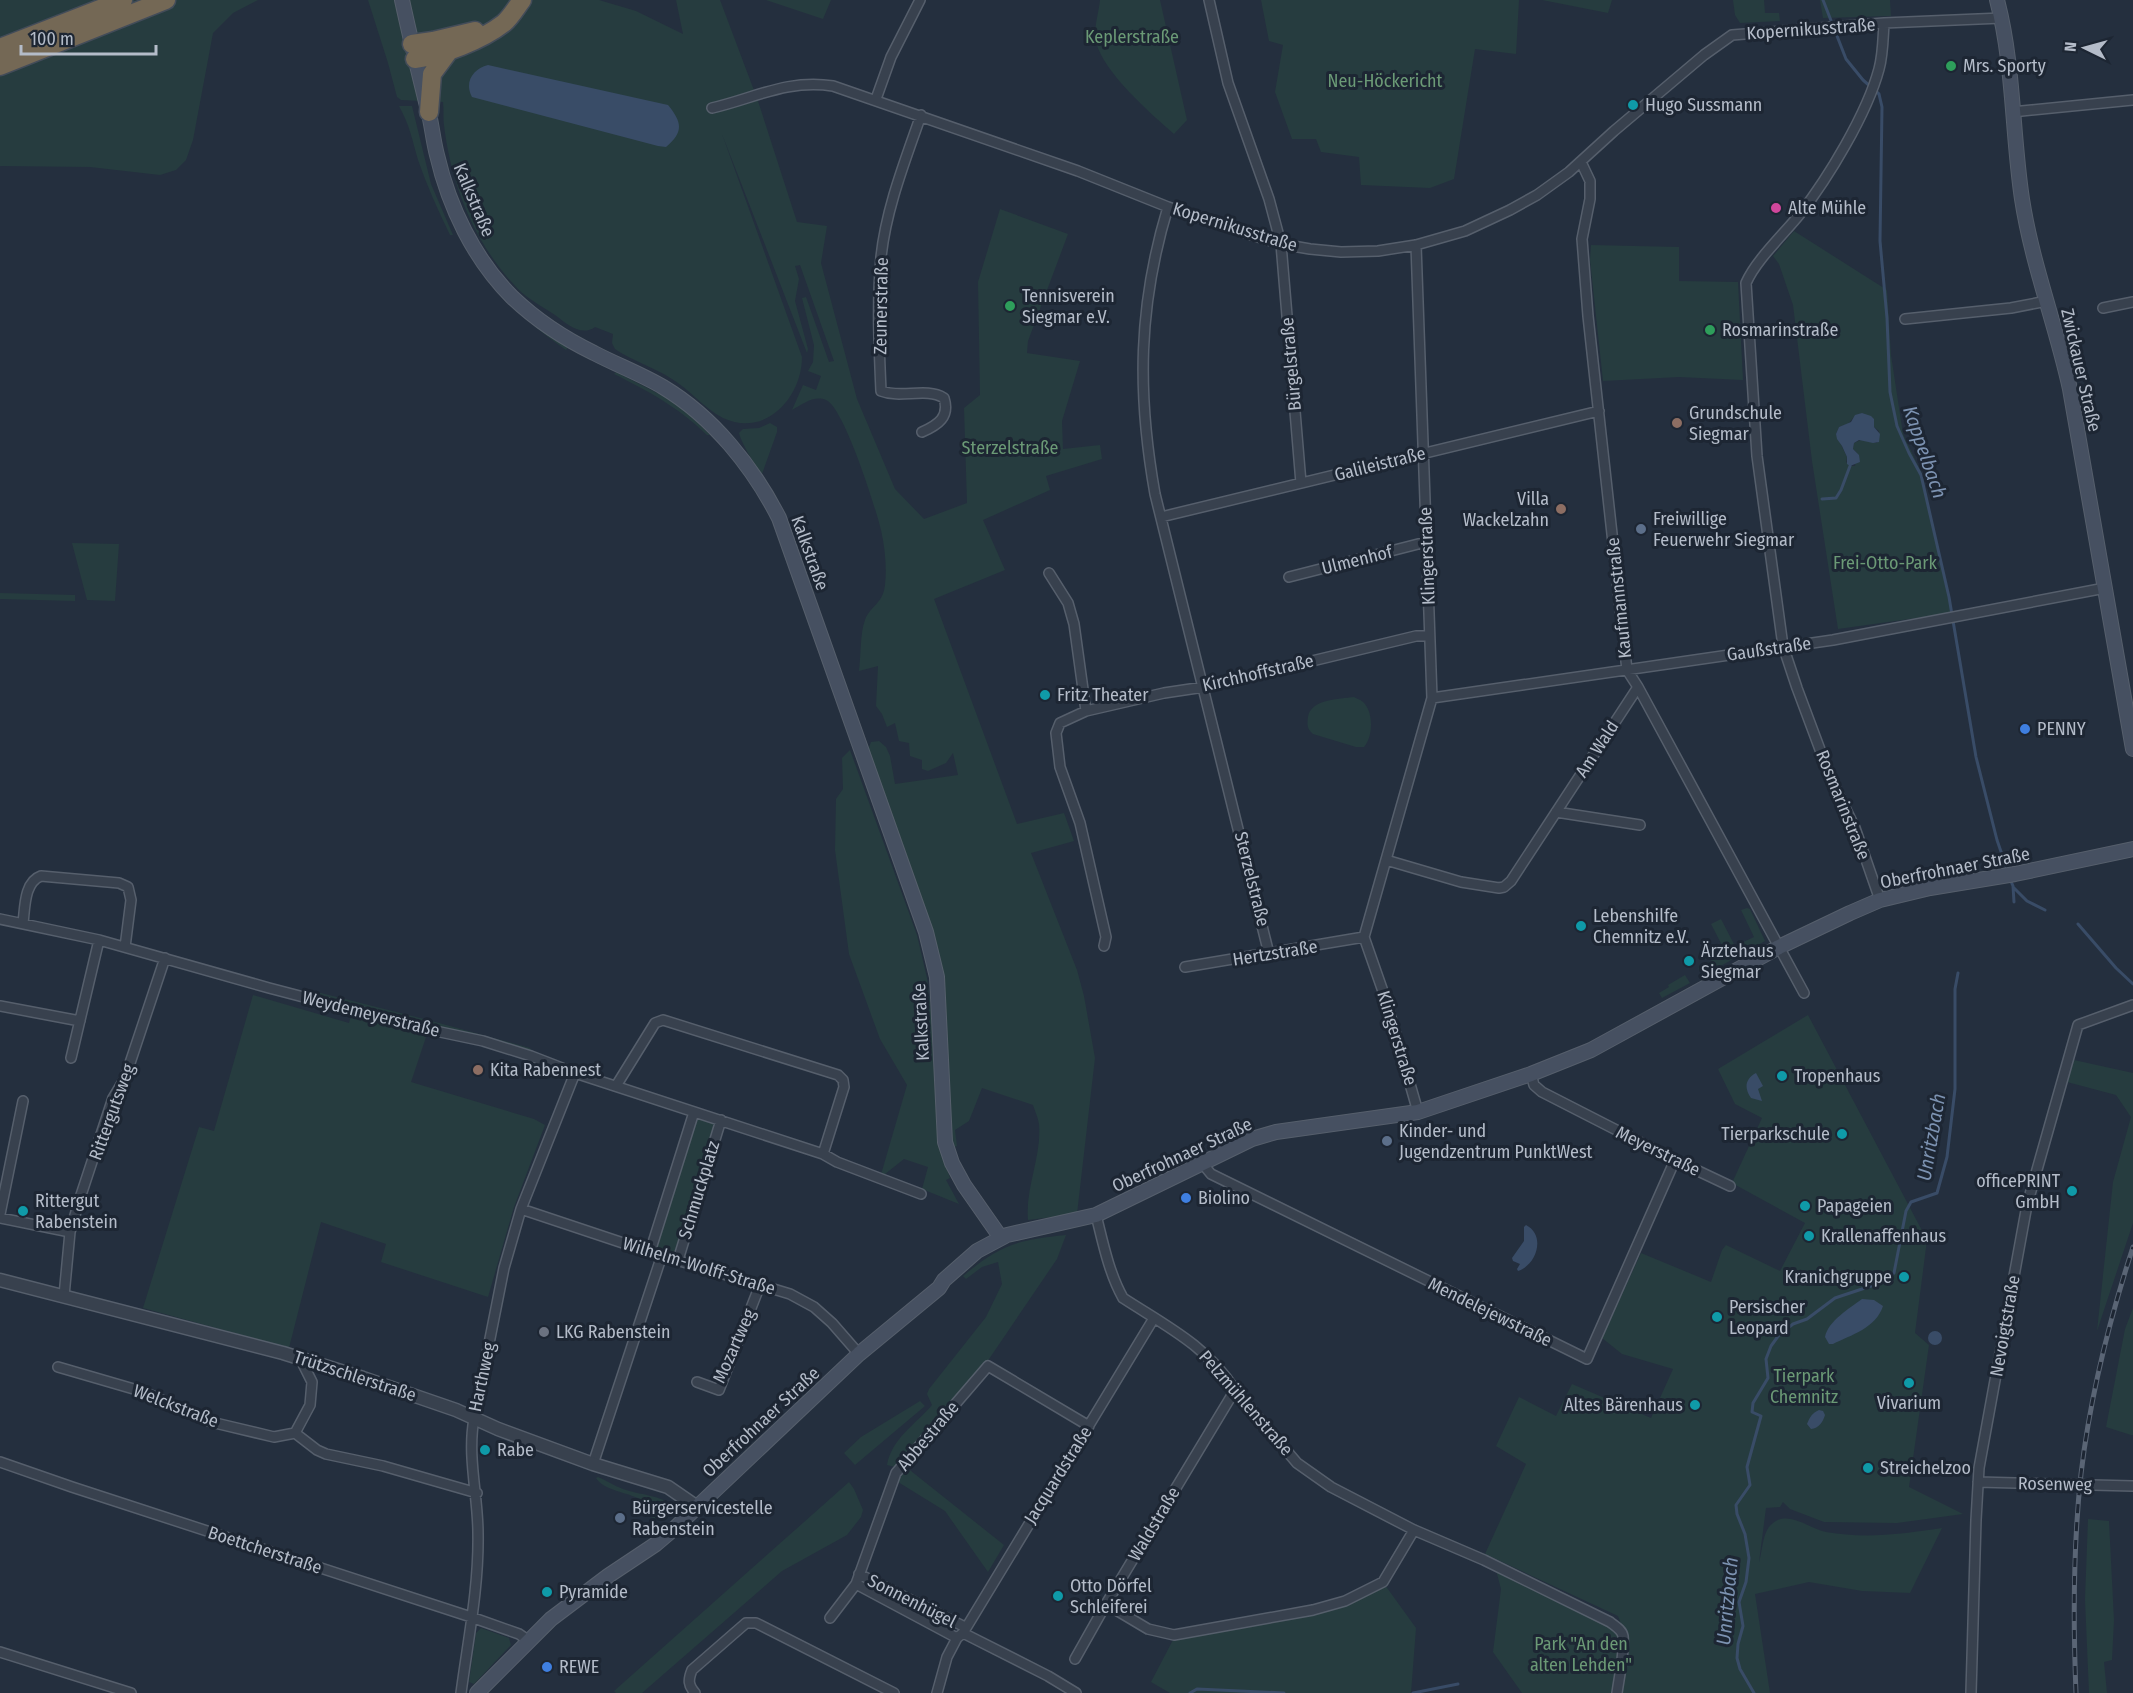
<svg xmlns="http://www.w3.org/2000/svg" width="2133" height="1693" font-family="'Fira Sans Condensed',sans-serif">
<rect width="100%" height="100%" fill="#242f3e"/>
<path fill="#263c3f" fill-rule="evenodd" d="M0,0H258L233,13L213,33L193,140L186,160L176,170L160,175L90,167L0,166Z
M368,0H599L636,11L683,34L676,0H720L758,101L797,222L827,226L821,263L857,399L895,489L924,519L967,503L964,408L980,395L978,282L1000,209L1068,234L1028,341L1027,353L1080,361L1062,421L1063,449L1100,445L1102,459L1046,476L1050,490L983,520L1005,570L934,599L1017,824L1064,813L1074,841L1031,853L1077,970L1084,996L1095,1058L1077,1214L1028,1220C1025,1188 1042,1156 1039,1124C1038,1118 1035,1111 1033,1105L982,1088L969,1121L955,1130L957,1146L952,1148L941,976L868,750L871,742L879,741L886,747L890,756L895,784L958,775L953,753L946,763L928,771L922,769V760L910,756L909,743L899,741L895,723L887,727L882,714L876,706L878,666L859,671C861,656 860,633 865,620C870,606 883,604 885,585C887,568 885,548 881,530C876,509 844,407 826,400C814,395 803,404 792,410L803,385L816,390L821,376L808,371L813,362L814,345L802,298L806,297L829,362L834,361L800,265L795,266L799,279L795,301L808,349L807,353L722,134L802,357C802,397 766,438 723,418C704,408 690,390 672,379C654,367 632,361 615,349L612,343L613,334L595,327C581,337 567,324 555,315C543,307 528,299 518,289C475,245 451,185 444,125C443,118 444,110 443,102L401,100L397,97L388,63Z
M766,0H831L823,19Z
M1100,0H1160L1187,120L1174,134C1150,113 1104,73 1096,42C1093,30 1099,12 1100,0Z
M1261,0H1519L1516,54L1475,49L1454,179L1430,188L1361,185L1359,157L1321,152L1316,139H1292L1275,92L1283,45L1269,41Z
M1542,0H1612L1608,13Z
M1733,0H1764L1765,13H1779L1780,21L1740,23L1735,15Z
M1820,0H1890L1891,16L1823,18Z
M412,106L431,184L453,235H450C438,210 427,186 418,160C412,139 410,126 399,106Z
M457,227L518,309L541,330L568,347L566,350C518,316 482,282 455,229Z
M1794,231L1887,290L1891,355L1903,434L1922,474L1953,613L1838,629L1812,461L1793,305L1779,264L1773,256ZM1862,413C1870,417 1872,417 1874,427L1879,431L1877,443L1861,440L1854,443L1853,449L1857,453L1855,466H1850L1846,462L1847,457L1836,434L1839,427L1848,424L1853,418Z
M1591,245L1679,247V281L1738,282L1743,380L1679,377L1603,381L1590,260Z
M616,372L669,399L689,414L710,435H707C678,407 650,392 614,374Z
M770,423L777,427V432L762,474C756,468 740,440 739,433L743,429L759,428Z
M72,543L119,544L115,601L87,600Z
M0,593L75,595V601L0,599Z
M1354,697C1357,699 1360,699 1363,702C1374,712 1373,737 1364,747H1356L1313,734C1307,729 1307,725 1308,717C1311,699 1339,699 1354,697Z
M850,750L917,935L927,978L933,1026L938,1144L950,1178L946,1180L959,1204L922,1189L928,1167L904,1159L880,1178L907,1085L880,1039L849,954L835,850L836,799L843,789L842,758Z
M1747,908L1750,909L1765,941L1703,976L1698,968L1716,958L1718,960L1727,955L1711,924L1721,919L1735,946L1754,937L1741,910Z
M1685,975L1690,983L1662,998L1659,993L1669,987L1668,985Z
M309,990L428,1020L530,1048L531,1050L427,1026L308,995Z
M253,995L349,1023L352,1012L427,1034L411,1082L534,1119L545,1125L514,1207L488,1297L381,1262L386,1244L321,1222L289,1348L143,1308L199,1127L214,1131Z
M1808,1015L1927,1240L1915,1333L1929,1345L1909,1487L1963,1514L1897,1523L1824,1522L1790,1509L1783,1502L1780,1507L1766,1508L1759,1562C1763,1550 1762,1531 1773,1523C1789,1510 1810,1529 1826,1532C1865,1539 1903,1534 1942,1528L1910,1593L1862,1591L1809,1582L1755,1594L1770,1693H1619L1626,1636L1618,1616L1485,1554L1526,1464L1496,1446L1519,1397L1556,1416L1572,1384L1651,1418L1673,1369L1622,1354L1602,1338L1641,1253L1711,1282L1722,1250L1726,1245L1780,1271L1805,1223L1732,1183L1762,1118L1735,1104L1718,1069Z
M2074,1060L2133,1073V1223L2097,1331L2113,1182L2131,1117L2116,1095L2067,1082Z
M694,1112L721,1120L678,1260L650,1252Z
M1066,1235L1057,1259L985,1365L895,1467L887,1465C892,1438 915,1425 932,1405L927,1394L929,1389L986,1317L1002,1284L998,1262L982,1267L966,1279L963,1276C1001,1244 1018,1240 1066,1235Z
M2133,1308V1435H2131L2106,1427L2125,1329Z
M920,1401L925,1406L855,1465L844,1453L861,1437Z
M906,1467L1004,1545L988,1572L945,1511L898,1482Z
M598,1477C606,1480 614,1486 623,1489C639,1495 661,1495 673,1506L674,1510L660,1521L651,1517C652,1490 608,1497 596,1478Z
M849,1482L854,1489L863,1510L861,1517L847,1535L782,1571L642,1693H616L614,1691Z
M2088,1519L2109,1521L2114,1620L2112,1660L2104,1662L2107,1693H2089L2085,1599Z
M1496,1570L1573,1605L1623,1635L1617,1693H1522L1493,1652L1501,1589Z
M1385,1585L1416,1628L1411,1693H1170L1151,1682L1174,1638L1283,1617Z
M481,1628L509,1638L511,1645L474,1684L469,1682L476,1633Z"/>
<path fill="#394c67" d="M488,65L668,105C682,122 684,132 666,147L658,146L472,97C464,82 473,69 488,65Z
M1862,413L1871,416L1874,419V427L1880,434L1879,442L1873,443L1859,440L1854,443L1853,449L1859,455L1860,462L1850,466L1847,464V457L1842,446L1837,439L1836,434L1839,427L1851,422L1855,415Z
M1756,1073L1763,1086L1758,1089L1762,1101L1751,1098C1744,1088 1745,1079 1756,1073Z
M1526,1225C1546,1235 1537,1265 1518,1271L1517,1269L1520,1264L1513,1261L1512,1258L1524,1241V1227Z
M1862,1299L1874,1300L1883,1306C1876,1328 1851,1335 1833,1344H1829L1825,1337C1828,1321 1850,1308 1862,1299Z
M1928 1338a7 7 0 1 1 14 0a7 7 0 1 1-14 0Z
M1819,1410L1823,1411L1825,1415C1823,1422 1819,1428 1811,1429L1807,1424C1810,1417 1812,1413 1819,1410Z"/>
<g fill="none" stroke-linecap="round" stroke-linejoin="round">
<path stroke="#394c67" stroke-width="3" d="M1823,0L1846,59L1863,80L1879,94L1882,107L1880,241L1887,318L1890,392L1897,426L1909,453L1921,475L1949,597L1976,757L1997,840L2008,872
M1822,499L1836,498L1841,490L1850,466
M2010,879L2013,886L2014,902
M2013,887L2027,901L2045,910
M2078,924L2116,968L2133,984
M1190,1693L1197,1689L1284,1693
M1413,1693L1458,1684
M1754,1693L1740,1669L1737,1658L1738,1644L1743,1626L1739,1602L1746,1582L1749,1558L1745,1534L1737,1514L1736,1505L1750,1485L1747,1467L1761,1416L1752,1412L1753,1403L1768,1378L1766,1359L1771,1346L1779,1335L1793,1324L1807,1319L1835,1298L1886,1281L1894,1273L1906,1211L1911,1202L1937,1193L1947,1157L1955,1089V989L1958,973"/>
<g stroke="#565f6c" stroke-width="12">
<path id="minor" d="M1209,0L1228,83L1269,199L1281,244L1301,483
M876,99L891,57L920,0
M712,108C755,98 787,79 833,86L1078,171L1168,207L1258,237L1281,244L1310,249L1341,252L1378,251L1416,245L1465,231L1510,210L1537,195L1569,172L1614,131L1704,55L1732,35L1884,23L2002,18
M2012,112L2133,100
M921,115C905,161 886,209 881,257C877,301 879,347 881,391C901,399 926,387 944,398C950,417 938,425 922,432
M1581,162L1590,181V199L1582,239L1588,316L1627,670L1638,687L1804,993
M1168,207C1138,306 1137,393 1155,494L1269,954
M1416,245L1432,698L1364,937L1386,1000L1418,1112
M2103,308L2133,302
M1905,319L2011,308L2047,301
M1161,517L1599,411
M1049,573L1068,603L1074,624L1086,711
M1289,577L1426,542
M1432,698L1833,640L2105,588
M1556,812L1640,825
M1386,860L1461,882L1499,888L1504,887L1511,881L1638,687
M1880,900L1855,828L1831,779L1797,688L1783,646L1757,456L1746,283C1756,260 1783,235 1800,214C1828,178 1867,114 1879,69C1883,55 1883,38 1884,23
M0,919L99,940L71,1058
M23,923C25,908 24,882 41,876L119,883L128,887L131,900L125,947
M99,940L269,988L426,1029L483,1041L531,1056L575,1073L823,1154L837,1162L921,1194
M1104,946L1106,937L1080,823L1060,767L1056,733L1060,723L1086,711L1164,693L1204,687L1416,636H1429
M1185,967L1364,937
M0,1006L80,1021
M1531,1074L1534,1085L1542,1092L1675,1160L1730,1186
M616,1086L655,1023L663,1020L838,1075L843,1080L844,1087L823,1154
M1202,1163L1211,1174L1587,1359L1675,1160
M521,1209L650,1252L790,1294L814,1307L832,1323L859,1354
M0,1214L23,1101
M1096,1215C1103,1243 1109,1273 1123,1298C1166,1326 1206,1345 1235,1390L1297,1463L1331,1487L1414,1530L1484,1560L1610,1622C1615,1626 1622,1630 1623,1636C1625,1650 1619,1678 1617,1693
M0,1218L70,1232
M650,1252L694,1112
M678,1260L721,1120
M64,1296L70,1232L81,1195L113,1098L125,1078L165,958
M58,1367L144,1392L211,1422L274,1437L295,1433L310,1405L312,1382L300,1358
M697,1382L719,1390L760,1285
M295,1433L317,1450L326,1454L383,1466L477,1493
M0,1462L72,1487L471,1617L519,1634L529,1641
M593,1464L662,1255
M1978,1482L2133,1486
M859,1574L965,1627
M856,1584L957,1638L963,1633L1154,1318
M1106,1604L1148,1629L1174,1635L1313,1610L1345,1601L1383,1582L1414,1530
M830,1618L856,1584L896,1473L988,1366L1089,1426
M963,1633L1048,1676L1076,1693
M0,1652L131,1693
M1075,1659L1106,1604L1235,1390
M461,1693C468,1640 479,1587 478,1533C478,1496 467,1456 474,1419L504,1268L521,1209L575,1073
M695,1693C688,1685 688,1680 692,1670L746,1623H756L894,1693
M937,1693L947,1657L957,1638
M1971,1693L1976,1520L1979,1468L2027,1205L2078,1025L2133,1005"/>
</g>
<g stroke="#565f6c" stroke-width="15">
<path id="tertiary" d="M0,1280L283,1353L363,1378L456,1410L498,1429L593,1464L668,1487L697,1507"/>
</g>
<g stroke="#565f6c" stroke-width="16">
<path id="secondary" d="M402,0C410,37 419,74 428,110C432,125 433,140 437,155C449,207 474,259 512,297C536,320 565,339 594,353C617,365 641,374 663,387C713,417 753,467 779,518L926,932L937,977L945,1142L952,1163L964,1185L1001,1238
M1997,0C2014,65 2012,133 2022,199C2032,264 2056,325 2070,389L2133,749
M477,1693L551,1619L608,1576L656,1544L676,1527L859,1354L939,1288L944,1280L977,1251L1007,1235L1096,1215L1252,1139L1276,1132L1418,1112L1531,1074L1591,1050L1779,947L1850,913L1880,900L1930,888L2015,874L2133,849"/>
</g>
<g stroke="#434c59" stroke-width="21">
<path id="motorway" d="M412,44L433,41L475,31
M0,48L123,0
M415,59C442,56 482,40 504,23C511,17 516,8 522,0
M0,66L166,0
M429,112L432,74L449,51"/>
</g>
<use href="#minor" stroke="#38414e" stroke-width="9"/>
<use href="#tertiary" stroke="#38414e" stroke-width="12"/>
<use href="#secondary" stroke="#465061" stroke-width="14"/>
<use href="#motorway" stroke="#746855" stroke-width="18"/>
<g stroke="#5a6575" stroke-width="5">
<path id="rail" d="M2076,1693C2073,1620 2073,1547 2081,1474C2090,1397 2109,1321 2133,1247"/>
</g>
<use href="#rail" stroke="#1d2633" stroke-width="3" stroke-dasharray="9" stroke-linecap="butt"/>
</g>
<g fill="#2e9e5b" stroke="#1d2633" stroke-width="2">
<circle cx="1951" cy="66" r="6"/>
<circle cx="1010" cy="306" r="6"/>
<circle cx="1710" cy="330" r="6"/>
</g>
<g fill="#0f9aa8" stroke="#1d2633" stroke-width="2">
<circle cx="1633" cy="105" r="6"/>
<circle cx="1045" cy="695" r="6"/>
<circle cx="1581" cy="926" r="6"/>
<circle cx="1689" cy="961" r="6"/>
<circle cx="1782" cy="1076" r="6"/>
<circle cx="1842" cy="1134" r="6"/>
<circle cx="2072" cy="1191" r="6"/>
<circle cx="1805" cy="1206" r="6"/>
<circle cx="23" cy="1211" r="6"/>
<circle cx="1809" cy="1236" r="6"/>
<circle cx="1904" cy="1277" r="6"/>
<circle cx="1717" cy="1317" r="6"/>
<circle cx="1909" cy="1383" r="6"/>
<circle cx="1695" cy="1405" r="6"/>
<circle cx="485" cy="1450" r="6"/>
<circle cx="1868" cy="1468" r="6"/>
<circle cx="547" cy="1592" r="6"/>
<circle cx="1058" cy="1596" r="6"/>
</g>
<circle fill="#d1479c" stroke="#1d2633" stroke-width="2" cx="1776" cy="208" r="6"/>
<g fill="#8d6e63" stroke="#1d2633" stroke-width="2">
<circle cx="1677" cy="423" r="6"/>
<circle cx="1561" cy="509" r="6"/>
<circle cx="478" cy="1070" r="6"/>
</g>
<g fill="#5c6f8a" stroke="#1d2633" stroke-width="2">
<circle cx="1641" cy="529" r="6"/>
<circle cx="1387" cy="1141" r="6"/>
<circle cx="620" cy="1518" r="6"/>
</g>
<g fill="#3f7fe0" stroke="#1d2633" stroke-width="2">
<circle cx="2025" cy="729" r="6"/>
<circle cx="1186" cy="1198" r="6"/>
<circle cx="547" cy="1667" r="6"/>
</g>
<circle fill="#6b7280" stroke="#1d2633" stroke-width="2" cx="544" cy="1332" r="6"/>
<g text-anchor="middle" stroke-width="6" stroke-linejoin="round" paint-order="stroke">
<g font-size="18" fill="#b4bcc9" stroke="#1d2633">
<text transform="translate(1811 29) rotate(-4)" y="6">Kopernikusstraße</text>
<text transform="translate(474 200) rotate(67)" y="6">Kalkstraße</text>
<text transform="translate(1235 227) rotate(17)" y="6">Kopernikusstraße</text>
<text transform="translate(881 306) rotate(-89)" y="6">Zeunerstraße</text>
<text transform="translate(1291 364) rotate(-95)" y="6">Bürgelstraße</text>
<text transform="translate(2081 370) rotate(77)" y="6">Zwickauer Straße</text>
<text transform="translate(1380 464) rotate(-14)" y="6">Galileistraße</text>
<text transform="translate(810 553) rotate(70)" y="6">Kalkstraße</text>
<text transform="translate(1427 556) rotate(-92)" y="6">Klingerstraße</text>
<text transform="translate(1357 560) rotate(-14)" y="6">Ulmenhof</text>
<text transform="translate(1619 598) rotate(-96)" y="6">Kaufmannstraße</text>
<text transform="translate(1769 649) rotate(-8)" y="6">Gaußstraße</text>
<text transform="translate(1258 673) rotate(-13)" y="6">Kirchhoffstraße</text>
<text transform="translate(1597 749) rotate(-57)" y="6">Am Wald</text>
<text transform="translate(1843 805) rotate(68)" y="6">Rosmarinstraße</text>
<text transform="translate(1955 868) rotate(-11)" y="6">Oberfrohnaer Straße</text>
<text transform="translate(1252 879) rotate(76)" y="6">Sterzelstraße</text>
<text transform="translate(1275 953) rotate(-9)" y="6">Hertzstraße</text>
<text transform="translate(371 1014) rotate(14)" y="6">Weydemeyerstraße</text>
<text transform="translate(921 1022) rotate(-93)" y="6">Kalkstraße</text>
<text transform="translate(1397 1038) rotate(73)" y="6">Klingerstraße</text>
<text transform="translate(112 1112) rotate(-70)" y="6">Rittergutsweg</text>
<text transform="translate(1658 1151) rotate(26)" y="6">Meyerstraße</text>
<text transform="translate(1182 1155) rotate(-25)" y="6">Oberfrohnaer Straße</text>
<text transform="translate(699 1190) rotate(-73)" y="6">Schmuckplatz</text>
<text transform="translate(699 1266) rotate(17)" y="6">Wilhelm-Wolff-Straße</text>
<text transform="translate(1490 1312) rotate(26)" y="6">Mendelejewstraße</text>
<text transform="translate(2005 1326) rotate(-80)" y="6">Nevoigtstraße</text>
<text transform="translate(734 1346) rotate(-66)" y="6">Mozartweg</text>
<text transform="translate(355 1376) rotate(18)" y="6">Trützschlerstraße</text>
<text transform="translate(482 1377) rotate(-78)" y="6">Harthweg</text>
<text transform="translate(1246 1403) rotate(49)" y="6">Pelzmühlenstraße</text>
<text transform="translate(176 1406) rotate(21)" y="6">Welckstraße</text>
<text transform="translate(761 1422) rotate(-43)" y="6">Oberfrohnaer Straße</text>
<text transform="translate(928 1436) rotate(-50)" y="6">Abbestraße</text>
<text transform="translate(1058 1475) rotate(-58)" y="6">Jacquardstraße</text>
<text transform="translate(2055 1484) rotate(1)" y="6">Rosenweg</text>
<text transform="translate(1154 1524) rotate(-59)" y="6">Waldstraße</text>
<text transform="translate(265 1550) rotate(18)" y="6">Boettcherstraße</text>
<text transform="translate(912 1601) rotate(27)" y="6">Sonnenhügel</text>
</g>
<g font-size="18" fill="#6b9a76" stroke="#1d2633">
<text x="1132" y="43">Keplerstraße</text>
<text x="1385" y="87">Neu-Höckericht</text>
<text x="1010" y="454">Sterzelstraße</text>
<text x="1885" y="569">Frei-Otto-Park</text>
<text x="1804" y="1382">Tierpark<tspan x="1804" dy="21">Chemnitz</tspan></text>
<text x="1581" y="1650">Park "An den<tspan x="1581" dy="21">alten Lehden"</tspan></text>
</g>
<g font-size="18" fill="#b4bcc9" stroke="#1d2633" text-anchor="start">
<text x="1963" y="72">Mrs. Sporty</text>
<text x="1645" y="111">Hugo Sussmann</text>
<text x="1788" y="214">Alte Mühle</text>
<text x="1022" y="302">Tennisverein<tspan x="1022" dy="21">Siegmar e.V.</tspan></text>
<text x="1722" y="336">Rosmarinstraße</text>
<text x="1689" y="419">Grundschule<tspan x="1689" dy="21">Siegmar</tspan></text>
<text x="1549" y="505" text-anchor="end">Villa<tspan x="1549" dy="21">Wackelzahn</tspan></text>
<text x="1653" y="525">Freiwillige<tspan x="1653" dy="21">Feuerwehr Siegmar</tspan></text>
<text x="1057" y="701">Fritz Theater</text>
<text x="2037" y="735">PENNY</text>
<text x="1593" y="922">Lebenshilfe<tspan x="1593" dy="21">Chemnitz e.V.</tspan></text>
<text x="1701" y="957">Ärztehaus<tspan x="1701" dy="21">Siegmar</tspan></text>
<text x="490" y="1076">Kita Rabennest</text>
<text x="1794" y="1082">Tropenhaus</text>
<text x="1399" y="1137">Kinder- und<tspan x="1399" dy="21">Jugendzentrum PunktWest</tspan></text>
<text x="1830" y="1140" text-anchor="end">Tierparkschule</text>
<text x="2060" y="1187" text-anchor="end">officePRINT<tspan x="2060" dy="21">GmbH</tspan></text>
<text x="1198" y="1204">Biolino</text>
<text x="35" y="1207">Rittergut<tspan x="35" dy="21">Rabenstein</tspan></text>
<text x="1817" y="1212">Papageien</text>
<text x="1821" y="1242">Krallenaffenhaus</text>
<text x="1892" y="1283" text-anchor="end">Kranichgruppe</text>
<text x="1729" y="1313">Persischer<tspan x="1729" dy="21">Leopard</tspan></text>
<text x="556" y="1338">LKG Rabenstein</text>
<text x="1909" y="1409" text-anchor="middle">Vivarium</text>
<text x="1683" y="1411" text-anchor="end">Altes Bärenhaus</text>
<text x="497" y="1456">Rabe</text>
<text x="1880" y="1474">Streichelzoo</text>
<text x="632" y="1514">Bürgerservicestelle<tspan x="632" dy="21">Rabenstein</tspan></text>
<text x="1070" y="1592">Otto Dörfel<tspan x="1070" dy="21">Schleiferei</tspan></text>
<text x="559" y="1598">Pyramide</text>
<text x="559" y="1673">REWE</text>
</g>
<g font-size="20" font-style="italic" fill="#7c92b1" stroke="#1d2633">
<text transform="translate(1925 452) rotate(71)" y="7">Kappelbach</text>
<text transform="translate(1931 1137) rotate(-80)" y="7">Unritzbach</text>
<text transform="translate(1727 1601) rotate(-85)" y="7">Unritzbach</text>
</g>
</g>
<g transform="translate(2085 48) rotate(275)" stroke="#1d2633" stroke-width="4.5" paint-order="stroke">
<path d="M0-4.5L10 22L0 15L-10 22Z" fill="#b4bcc9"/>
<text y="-9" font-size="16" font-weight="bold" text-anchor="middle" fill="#b4bcc9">N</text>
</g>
<path d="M21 45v9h135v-9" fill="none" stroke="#b4bcc9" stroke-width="3"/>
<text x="30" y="45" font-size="18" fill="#b4bcc9" stroke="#1d2633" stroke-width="4.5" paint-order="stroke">100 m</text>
</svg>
